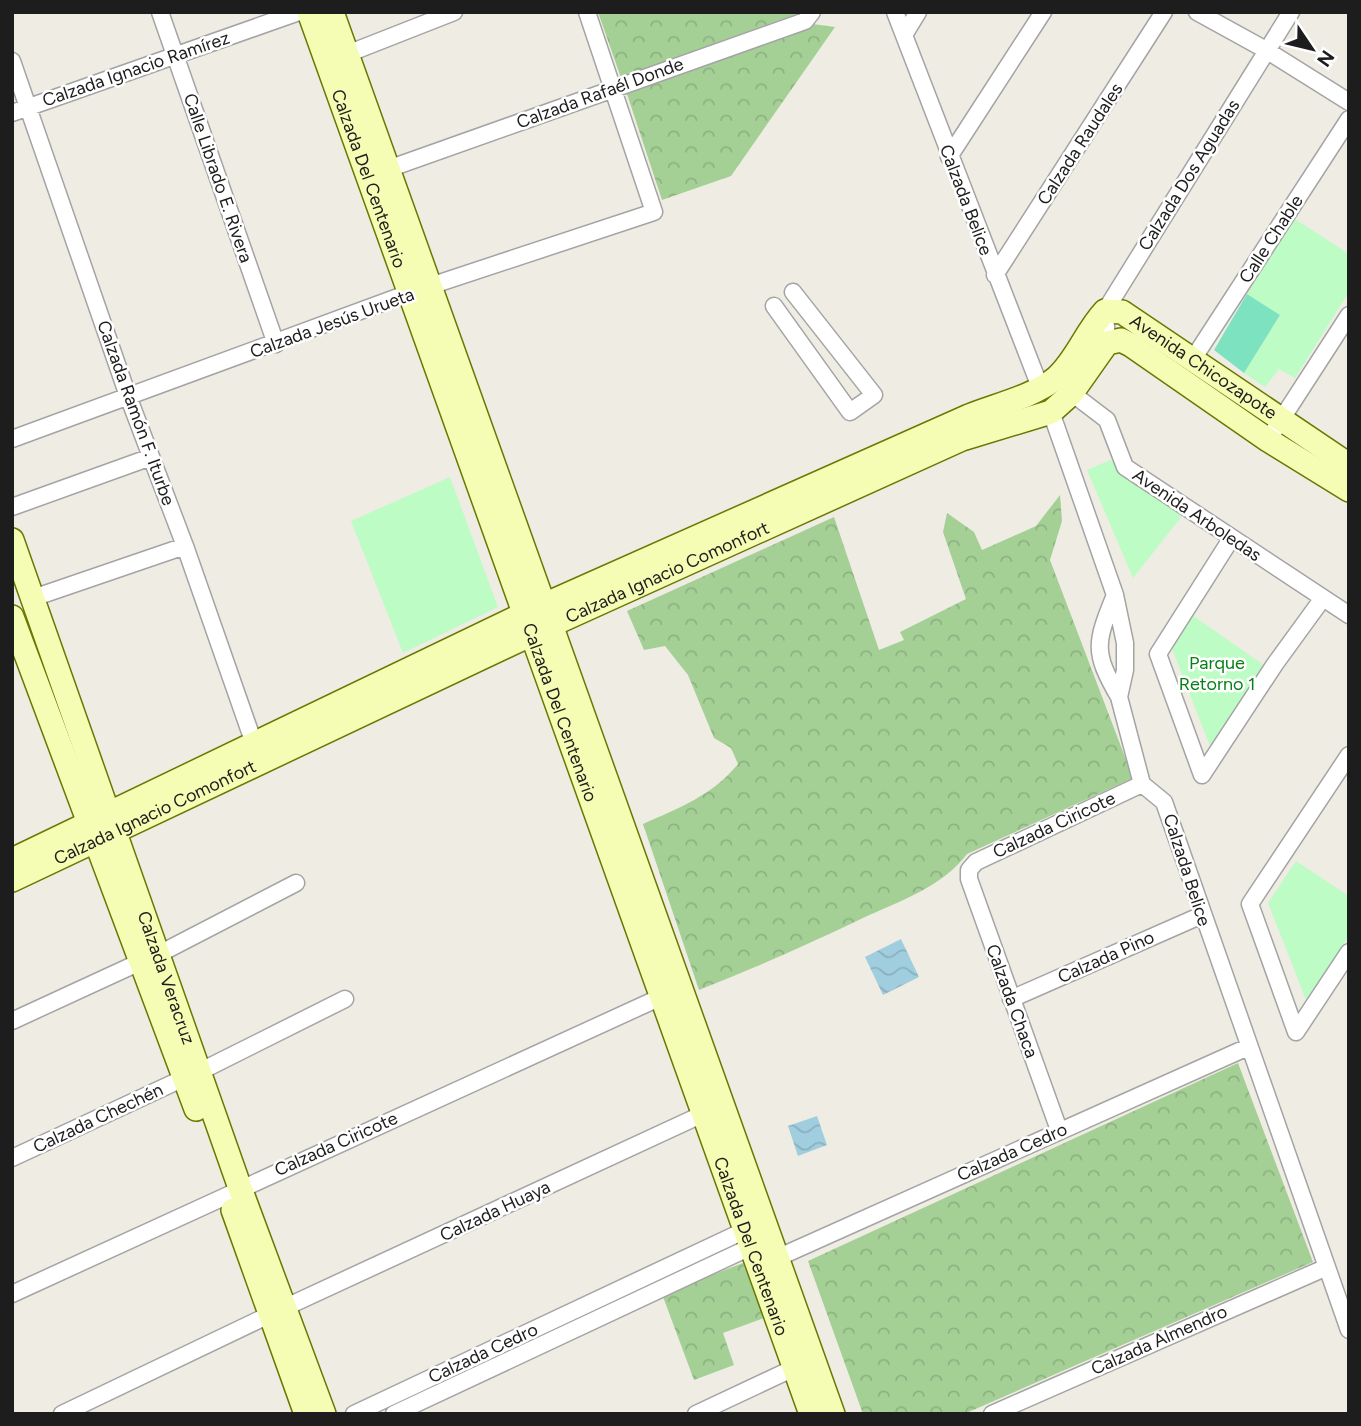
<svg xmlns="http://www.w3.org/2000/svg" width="1361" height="1426" font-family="Figtree,sans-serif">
<defs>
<pattern id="forest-crowns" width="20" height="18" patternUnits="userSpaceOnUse" patternTransform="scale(1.75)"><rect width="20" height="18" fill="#a4d096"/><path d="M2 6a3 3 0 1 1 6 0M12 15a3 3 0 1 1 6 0" fill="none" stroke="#8db281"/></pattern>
<pattern id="water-waves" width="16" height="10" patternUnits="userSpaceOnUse" patternTransform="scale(1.75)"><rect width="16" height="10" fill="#a1cedf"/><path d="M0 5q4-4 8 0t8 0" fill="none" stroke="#8ab0bf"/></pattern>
</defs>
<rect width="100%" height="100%" fill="#efece3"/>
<path fill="url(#forest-crowns)" d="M598,12H802L621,78Z
M813,24L835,27L731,176L662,200L626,91Z
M1060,495L1062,521L1050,560L1133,778L967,854C942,887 900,901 863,918C809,944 755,968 699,990L643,824C679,808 713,795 738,764L731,748L714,738L688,675L665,646L644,650L627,611L834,517L879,650L904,640L900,632L966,599L943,532L947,513L974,532L982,550L1036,526Z
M1238,1063L1313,1262L964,1414H863L808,1261Z
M743,1263L764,1318L723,1333L734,1365L694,1380L662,1294Z"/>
<path fill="#bdfcc5" d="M1295,219L1349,254V292L1295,378L1279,369L1265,387L1244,373L1280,315L1247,294Z
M1110,460L1182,516L1133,578L1087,470Z
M450,477L498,607L403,653L351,521Z
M1192,615L1265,666L1210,746L1171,646Z
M1296,861L1349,896V936L1306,1000L1268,903Z"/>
<path fill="#7de2bf" d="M1247,294L1280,315L1244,373L1214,350Z"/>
<path fill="url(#water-waves)" d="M901,939L919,977L883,995L865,957Z
M817,1116L827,1145L798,1156L788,1126Z"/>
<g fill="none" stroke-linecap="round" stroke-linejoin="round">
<g stroke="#a4a4a4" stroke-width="19">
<path id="street" d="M160,12L276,344
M895,12L1040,387
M1197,12L1266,50L1349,102
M904,35L918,12
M347,54L454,12
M12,61L128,396L185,546L257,752
M12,113L299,12
M949,157L1043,12
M388,169L805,21L812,12
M995,275L1164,12
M774,306L850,412L874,395L793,292
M1107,343L1105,311L1291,12
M1193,359L1349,119
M1065,388L1107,420L1125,467L1349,615
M1051,412L1115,595L1125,643V670L1119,697L1142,784L1164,802L1349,1330
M12,439L409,293L654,212L587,12
M1268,440L1349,315
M12,507L151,457
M1115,595C1096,642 1092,651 1119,697
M33,598L185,546
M1202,775L1158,654L1231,539
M1202,775L1275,664L1323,598
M159,954L296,883
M1011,999L1202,915
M12,1021L140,962
M1296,1032L1250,904L1349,755
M1296,1032L1349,952
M199,1072L345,999
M1059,1130L969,879V870L976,862L1142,784
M12,1158L184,1078
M777,1258L1248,1047
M12,1294L661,997
M286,1307L703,1114
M62,1414L269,1315
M354,1414L752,1227
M394,1414L759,1243
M696,1414L794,1368
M992,1414L1327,1267"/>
</g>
<g stroke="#677900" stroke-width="26">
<g id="secondary">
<path id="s1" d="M309,12L811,1414"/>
<path d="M332,12L833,1414"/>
<path id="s2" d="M12,540L240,1188L324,1414"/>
<path d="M12,617L196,1109"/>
<path id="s3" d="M12,860L524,614L969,416C996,405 1033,397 1056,378C1076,361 1086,331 1105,311L1122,312L1349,465"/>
<path id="s4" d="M12,880L551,625L962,439L1051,412L1071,394L1107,343L1121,340L1131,345L1268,440L1349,490"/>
<path d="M233,1210L306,1414"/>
</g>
</g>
<use href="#street" stroke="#fff" stroke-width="16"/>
<use href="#secondary" stroke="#f5fcb4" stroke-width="23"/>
</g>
<g text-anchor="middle" stroke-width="5" stroke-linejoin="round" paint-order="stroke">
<g font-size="18" fill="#1d1d1d" stroke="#fff">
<text transform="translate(136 69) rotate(-19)" y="6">Calzada Ignacio Ramírez</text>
<text transform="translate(600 93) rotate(-20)" y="6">Calzada Rafaél Donde</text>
<text transform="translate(1080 144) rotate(-57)" y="6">Calzada Raudales</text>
<text transform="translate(1189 175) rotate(-58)" y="6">Calzada Dos Aguadas</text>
<text transform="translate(218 178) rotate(71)" y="6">Calle Librado E. Rivera</text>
<text dy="6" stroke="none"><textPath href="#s1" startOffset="177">Calzada Del Centenario</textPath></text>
<text transform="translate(966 200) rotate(69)" y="6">Calzada Belice</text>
<text transform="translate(1271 239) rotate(-57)" y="6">Calle Chable</text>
<text transform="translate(332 323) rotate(-20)" y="6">Calzada Jesús Urueta</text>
<text dy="6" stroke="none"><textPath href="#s3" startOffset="1349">Avenida Chicozapote</textPath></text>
<text transform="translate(136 413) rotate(70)" y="6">Calzada Ramón F. Iturbe</text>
<text transform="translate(1197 515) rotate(34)" y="6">Avenida Arboledas</text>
<text dy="6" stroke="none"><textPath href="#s4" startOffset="724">Calzada Ignacio Comonfort</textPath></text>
<text dy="6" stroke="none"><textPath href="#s1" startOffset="744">Calzada Del Centenario</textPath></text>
<text dy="6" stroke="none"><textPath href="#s4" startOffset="158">Calzada Ignacio Comonfort</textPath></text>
<text transform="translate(1054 825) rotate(-25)" y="6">Calzada Ciricote</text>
<text transform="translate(1187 870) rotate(72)" y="6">Calzada Belice</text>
<text transform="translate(1106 957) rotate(-24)" y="6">Calzada Pino</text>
<text dy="6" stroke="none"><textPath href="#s2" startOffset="464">Calzada Veracruz</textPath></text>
<text transform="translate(1012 1001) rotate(70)" y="6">Calzada Chaca</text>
<text transform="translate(98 1118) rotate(-25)" y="6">Calzada Chechén</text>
<text transform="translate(336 1144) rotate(-24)" y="6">Calzada Ciricote</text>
<text transform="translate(1012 1152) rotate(-24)" y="6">Calzada Cedro</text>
<text transform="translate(495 1211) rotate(-25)" y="6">Calzada Huaya</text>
<text dy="6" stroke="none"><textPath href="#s1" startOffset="1311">Calzada Del Centenario</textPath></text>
<text transform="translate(1159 1340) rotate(-24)" y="6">Calzada Almendro</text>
<text transform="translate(483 1353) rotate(-25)" y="6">Calzada Cedro</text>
</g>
<g font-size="18" fill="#078016" stroke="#fff">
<text x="1217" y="669">Parque<tspan x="1217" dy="21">Retorno 1</tspan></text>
</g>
</g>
<rect width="1361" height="1426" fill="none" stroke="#1d1d1d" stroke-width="28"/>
<g transform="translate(1312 49) rotate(125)" stroke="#ffffff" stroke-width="5" paint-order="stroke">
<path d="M0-5L12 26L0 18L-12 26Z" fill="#1d1d1d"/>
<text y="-10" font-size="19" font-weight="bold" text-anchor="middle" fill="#1d1d1d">N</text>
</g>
</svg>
